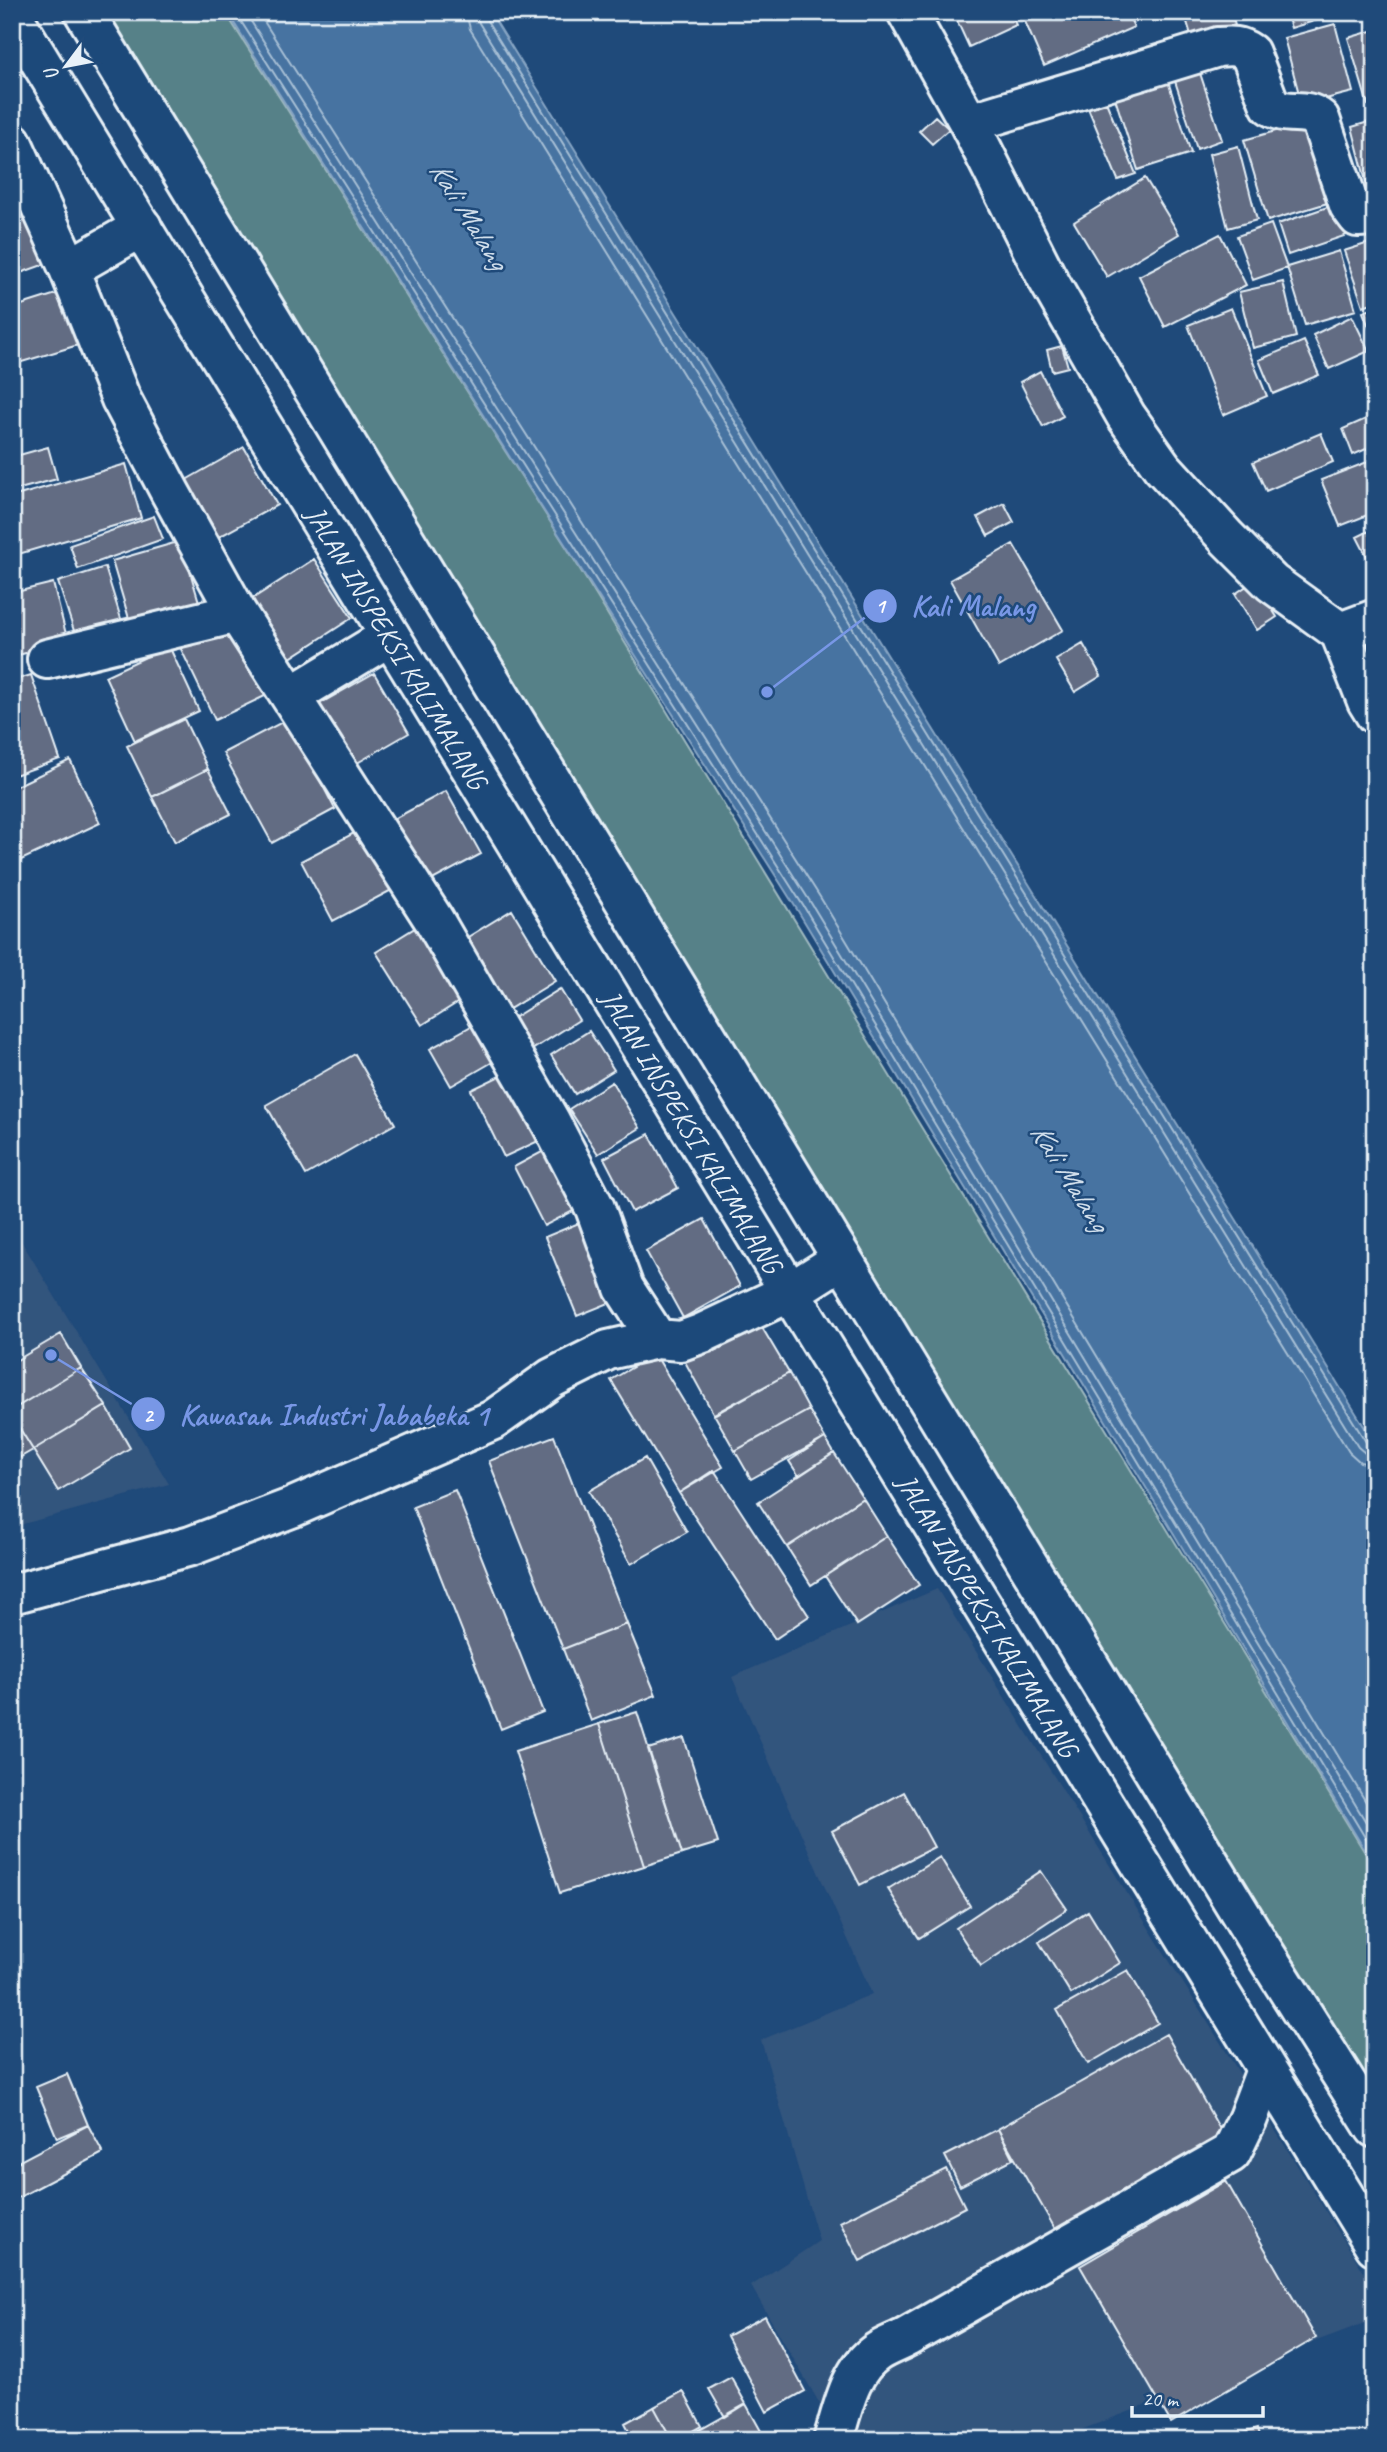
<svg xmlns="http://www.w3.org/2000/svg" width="1387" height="2452" font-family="Caveat,sans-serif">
<rect width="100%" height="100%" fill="#1f4a7a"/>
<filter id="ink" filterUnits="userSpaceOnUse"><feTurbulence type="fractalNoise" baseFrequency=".0143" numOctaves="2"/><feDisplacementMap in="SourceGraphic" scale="14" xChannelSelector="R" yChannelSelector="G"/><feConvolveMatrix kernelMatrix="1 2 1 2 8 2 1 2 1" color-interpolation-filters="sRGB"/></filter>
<g filter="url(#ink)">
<path fill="#33547d" d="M12,1226L169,1484L12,1527Z
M937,1589L1375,2290V2319L1054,2440H841L751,2286L819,2241L761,2040L872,1994L732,1677Z"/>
<path fill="#568188" stroke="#9fb9c0" stroke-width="2" d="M84,12H225L567,548L1375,1869V2128Z"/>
<path fill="#4673a1" stroke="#87a5c4" stroke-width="2" d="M227,12H490L1375,1444V1867L798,911Z"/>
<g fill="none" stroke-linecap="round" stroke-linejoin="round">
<path stroke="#a7bfd5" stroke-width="2" d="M235,12L804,907L1375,1854
M245,12L811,903L1375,1837
M258,12L820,897L1375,1817
M466,12L470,29L1349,1452L1360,1462L1375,1465
M476,12L479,23L1358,1447L1365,1453L1375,1455
M485,12L486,19L1366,1442L1375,1446"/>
</g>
<path fill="#626c83" stroke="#e8f1f8" stroke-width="2" d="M953,12H1010L1016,25L969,47Z
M1021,12H1127L1134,27L1044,66Z
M1184,12H1231L1238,36L1195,48Z
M1286,12H1337L1338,14L1291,28Z
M1335,24L1353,92L1302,105L1284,38Z
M1375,30V103L1368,105L1348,38Z
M1198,67L1222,140L1197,149L1173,75Z
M1166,75L1191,153L1138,170L1113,92Z
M1104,97L1136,174L1118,180L1086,103Z
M935,116L949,129L932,144L919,131Z
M1375,120V204L1372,205L1352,127Z
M1311,121L1334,201L1268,221L1244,140Z
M1238,146L1257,220L1228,228L1209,154Z
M1145,178L1179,234L1107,277L1074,222Z
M24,192L51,262L12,276V196Z
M1345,201L1356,232L1288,255L1278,224Z
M1271,224L1287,268L1253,280L1237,236Z
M1220,234L1246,285L1165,327L1139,276Z
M1375,241V302L1363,306L1344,251Z
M1339,251L1356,310L1305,325L1287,267Z
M1283,282L1296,337L1253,348L1239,292Z
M72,289L88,342L12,365V308Z
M1231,308L1267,396L1223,415L1188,325Z
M1375,308V342L1363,312Z
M1352,316L1369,351L1329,369L1313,335Z
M1304,341L1319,375L1273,394L1259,360Z
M1062,346L1068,367L1052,371L1047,350Z
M1040,371L1063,416L1043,427L1020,382Z
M1375,415V445L1353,455L1343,429Z
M1321,433L1333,462L1266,491L1253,462Z
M48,447L57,479L12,491V457Z
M244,447L277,505L219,537L186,480Z
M1375,459V512L1340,526L1321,480Z
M126,464L141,518L12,556V497Z
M1004,503L1014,522L988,536L978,517Z
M154,516L163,539L78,569L70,545Z
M1375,528V572L1357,537Z
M181,541L199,602L130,622L112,561Z
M1013,544L1063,630L999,667L950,580Z
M314,559L352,618L287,660L249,601Z
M105,567L122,622L76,637L58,582Z
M1254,581L1277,617L1257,630L1235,594Z
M53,583L68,642L18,655L12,634V593Z
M234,621L269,694L215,720L180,647Z
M1083,644L1101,676L1075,692L1056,660Z
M169,646L199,711L135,741L105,676Z
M374,673L409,733L352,766L316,706Z
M31,675L60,759L12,776V681Z
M184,719L208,769L152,797L127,746Z
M288,719L335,809L272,843L223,753Z
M70,760L100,823L17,862L12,852V788Z
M208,769L231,814L175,842L152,797Z
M446,791L481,854L427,883L392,820Z
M371,824L403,884L333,921L301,861Z
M512,910L555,981L506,1011L463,940Z
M423,923L468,996L422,1025L376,952Z
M560,989L579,1020L530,1051L510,1020Z
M482,1020L503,1056L451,1086L430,1049Z
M589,1031L614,1070L575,1094L551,1055Z
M355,1054L395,1124L306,1175L266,1105Z
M514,1069L547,1137L504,1157L471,1090Z
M612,1082L640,1128L598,1154L569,1109Z
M649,1134L678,1188L632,1212L604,1158Z
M553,1146L583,1206L544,1226L514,1167Z
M704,1219L740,1286L683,1318L646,1251Z
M586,1220L619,1299L577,1316L545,1237Z
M757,1319L789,1373L714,1415L684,1360Z
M61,1334L81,1368L12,1410V1363Z
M655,1354L723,1467L679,1493L611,1380Z
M81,1368L106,1406L33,1450L12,1416V1410Z
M789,1373L809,1410L735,1451L714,1414Z
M106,1406L130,1448L58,1491L33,1450Z
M809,1410L825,1438L751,1479L735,1451Z
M12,1416L33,1450L12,1462Z
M554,1436L627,1624L563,1649L489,1461Z
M825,1438L834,1453L799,1476L789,1461Z
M834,1453L863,1498L787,1547L758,1502Z
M645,1458L687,1532L631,1564L589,1491Z
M714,1470L809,1616L775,1639L679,1493Z
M455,1490L543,1712L501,1729L413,1507Z
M863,1498L887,1536L811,1585L787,1547Z
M887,1536L919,1585L857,1625L825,1576Z
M627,1624L656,1695L591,1721L563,1649Z
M637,1712L682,1854L644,1866L599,1724Z
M599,1724L644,1866L560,1893L515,1751Z
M684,1738L718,1843L682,1854L648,1749Z
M904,1792L934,1847L860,1885L832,1831Z
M940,1857L970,1906L919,1938L888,1889Z
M1041,1871L1067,1909L981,1966L956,1928Z
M1088,1911L1120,1963L1071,1994L1039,1942Z
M1128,1970L1158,2023L1088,2064L1057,2010Z
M1166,2034L1230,2147L1062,2241L998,2129Z
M67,2074L88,2125L57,2138L36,2087Z
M88,2125L103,2153L12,2201V2165Z
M998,2129L1013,2159L960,2186L945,2156Z
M946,2169L965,2207L860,2261L840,2222Z
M1226,2181L1316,2338L1171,2423L1080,2266Z
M765,2316L805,2391L767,2412L727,2336Z
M731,2377L746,2404L725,2417L709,2389Z
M683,2391L702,2426L677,2440H672L654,2407Z
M746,2404L766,2440H703L698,2431Z
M654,2407L672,2440H634L625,2423Z
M1257,2429L1260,2440H1218Z"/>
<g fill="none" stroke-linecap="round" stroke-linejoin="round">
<g stroke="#e8f1f8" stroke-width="44">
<path id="minor" d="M907,12L969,123L1046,276L1126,416L1162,467L1227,538L1272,583L1340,632L1367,701L1375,714
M969,123L1218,47C1231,46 1239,45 1250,53L1270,105C1286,118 1304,106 1320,119L1349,205L1358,217L1375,216
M12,142L69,269L121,399L170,492L237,613L434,920L550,1121L595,1208L624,1288L657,1339
M69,269L142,227
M1340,632L1375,619
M47,659L237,613
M291,696L390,636
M12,1594L191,1546L291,1508L493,1420L552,1378L608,1350L657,1339L681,1341L703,1333L790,1292L842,1259
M833,2440C843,2409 849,2371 877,2352C886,2346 898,2342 907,2337L1231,2153L1248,2118L1266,2070"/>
</g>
<g stroke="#e8f1f8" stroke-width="44">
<path id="major" d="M84,12L1259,1944L1375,2128
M12,15L790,1292L1375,2246"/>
</g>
<use href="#minor" stroke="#1f4a7a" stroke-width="38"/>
<use href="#major" stroke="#1f4a7a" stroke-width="38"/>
</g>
</g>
<g text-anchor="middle" stroke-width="5" stroke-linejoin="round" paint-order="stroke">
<g font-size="28" fill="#e8f1f8" stroke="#1f4a7a">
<text transform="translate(397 647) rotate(59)" y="10">JALAN INSPEKSI KALIMALANG</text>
<text transform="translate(692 1131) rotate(59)" y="10">JALAN INSPEKSI KALIMALANG</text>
<text transform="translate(988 1615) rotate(59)" y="10">JALAN INSPEKSI KALIMALANG</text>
</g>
<g font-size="30" font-style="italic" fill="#d0deeb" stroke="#1f4a7a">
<text transform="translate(469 215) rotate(58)" y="10">Kali Malang</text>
<text transform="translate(1070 1177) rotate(58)" y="10">Kali Malang</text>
</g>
</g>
<path fill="none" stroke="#7897e6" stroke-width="2.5" d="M767 692L880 606M51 1355L148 1414"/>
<g fill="#7897e6" stroke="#1f4a7a" stroke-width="2.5">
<circle cx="767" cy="692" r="7"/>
<circle cx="51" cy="1355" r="7"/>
<circle cx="880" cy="606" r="18"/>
<circle cx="148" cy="1414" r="18"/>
</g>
<g font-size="21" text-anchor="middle" font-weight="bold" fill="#fff">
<text x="880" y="613">1</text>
<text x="148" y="1422">2</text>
</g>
<g font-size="30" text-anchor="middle" font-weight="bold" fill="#7897e6" stroke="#1f4a7a" stroke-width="5" stroke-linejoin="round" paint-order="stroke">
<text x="973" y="616">Kali Malang</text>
<text x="334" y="1425">Kawasan Industri Jababeka 1</text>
</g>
<rect width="1387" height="2452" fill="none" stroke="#1f4a7a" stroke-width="42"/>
<rect x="21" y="21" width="1345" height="2410" fill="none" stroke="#e8f1f8" stroke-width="2.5" filter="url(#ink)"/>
<g transform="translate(66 66) rotate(238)" stroke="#1f4a7a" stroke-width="5" paint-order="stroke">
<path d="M0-5L12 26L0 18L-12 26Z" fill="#e8f1f8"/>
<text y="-10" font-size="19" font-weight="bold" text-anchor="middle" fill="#e8f1f8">U</text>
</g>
<path d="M1132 2406v10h131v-10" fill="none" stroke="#e8f1f8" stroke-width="3.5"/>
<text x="1142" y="2406" font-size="21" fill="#e8f1f8" stroke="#1f4a7a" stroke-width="5" paint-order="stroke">20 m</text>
</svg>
